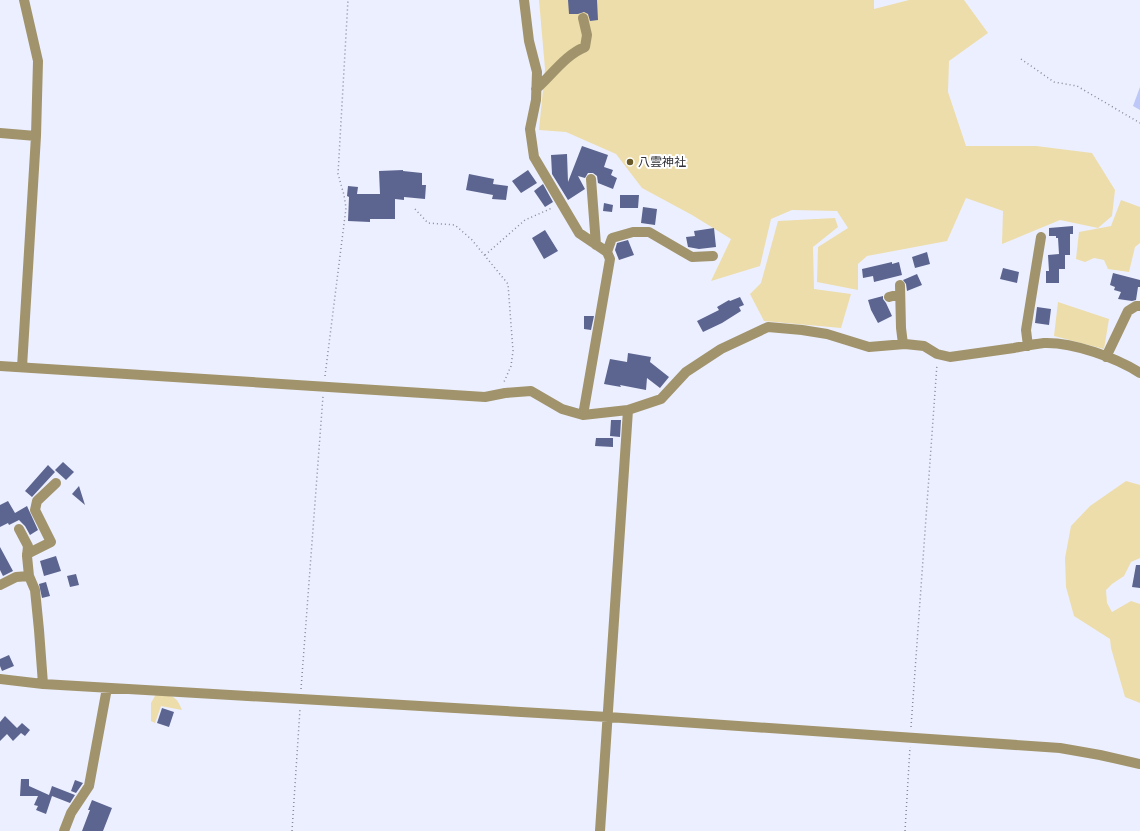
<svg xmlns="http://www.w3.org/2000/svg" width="1140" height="831" font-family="'Source Serif 4','Noto Sans JP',serif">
<rect width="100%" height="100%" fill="#ecefff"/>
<path fill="#edddaa" d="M539,0H874V9L909,0H964L988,33L949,61L948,92L966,146H1036L1092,153L1115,190L1112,216L1098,228L1060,220L1002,244L1003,211L966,198L947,241L867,256L858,264V290L817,282L818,247L848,228L837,211L792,210L771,219L760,266L711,281L731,239L692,215L642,188L616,154L566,132L539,130L545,69Z
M1121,200L1140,207V243L1135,247L1129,272L1108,269L1104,260L1094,258L1085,262L1076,259L1079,232L1111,226Z
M835,218L838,227L813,247L814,289L851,294L841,328L764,321L750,294L761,283L778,221Z
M1058,302L1109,319L1104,349L1054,336Z
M1126,481L1140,485V558L1131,562L1124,576L1112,584L1106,590L1107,603L1112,612L1131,601L1140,604V703L1125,697L1111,648L1110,639L1074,616L1066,587L1065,558L1071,526L1090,506Z
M156,694C171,696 176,694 182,710L161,706L155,723L151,721V703Z"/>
<path fill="#bdc8f8" d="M1140,87V110L1133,106Z"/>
<path fill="#5c6590" d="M568,0H597L598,20L590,21L588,14L584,12L578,14H569Z
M582,146L608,155L604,167L613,170L611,175L617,178L613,189L598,183L597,176L593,173H588L585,178L578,176L585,189L568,200L552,174L551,155L567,154L568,182Z
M403,170V171L422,173V185H426L425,199L404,197V200L395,199V219H370V222L348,221L349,197L347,196L348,186L358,187L357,194H380L379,171Z
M528,170L537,183L521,193L512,181Z
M469,174L494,179L493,184L508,186L506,200L492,199L493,195L466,190Z
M543,184L553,202L545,207L534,191Z
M620,195H639L638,208H620Z
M604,203L613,205L612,212L603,211Z
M643,207L657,209L655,225L641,223Z
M1073,226V234H1070V255H1065V269H1059V283H1046V271H1049L1048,255L1059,254L1058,238H1056V236H1049V228Z
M714,228L716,247L699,249L688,247L686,237L695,236L694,231Z
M545,230L558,251L544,259L532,238Z
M628,240L634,255L619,260L615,250L617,243Z
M927,252L930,264L915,268L912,257Z
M892,262V264L899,262L902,275L874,282L873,276L863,278L862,269Z
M1003,268L1019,272L1017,283L1000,279Z
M1113,273L1140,280V287H1138L1136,300L1132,301L1118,299L1121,292L1114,290L1115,287L1110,285Z
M917,274L922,285L907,291L906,284L903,280Z
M883,296V299L886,303L892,316L878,323L871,310L868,300Z
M740,297L744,305L739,307L741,311L722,323L703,332L697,321L719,310L717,307L729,300L730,301Z
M1037,307L1051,309L1049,325L1035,323Z
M584,316H594L591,330L584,329Z
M628,353L651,357L650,362L669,377L660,388L647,378L646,390L620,385L621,387L604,384L610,359L627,362Z
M611,420H621L620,437L610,436Z
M596,438H613V447L595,446Z
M63,462L74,472L66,480L55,470Z
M48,465L55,472L32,497L25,491Z
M79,486L85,505L72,494Z
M8,501L15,513L27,506L38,530L30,535L25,526L19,520L9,525L8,523L0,527V505Z
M0,547L13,571L3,576L0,570Z
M56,556L61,571L44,576L40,561Z
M1136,565H1140V588L1132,587Z
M76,574L79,585L70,587L67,576Z
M46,582L50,596L42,598L39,584Z
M9,655L14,666L2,671L0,666V659Z
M162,708L174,712L169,727L157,723Z
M5,716L17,728L22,723L30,730L25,736L21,733L13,741L7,734L0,741V722Z
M21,779H29V786L49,795L52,786L75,795L70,803L52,796L46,814L36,810L38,806L34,805L38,796H20Z
M75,780L83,783L76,793L71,791Z
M92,800L112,808L103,831H82L90,810H88Z"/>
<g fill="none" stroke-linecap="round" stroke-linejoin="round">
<path stroke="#878a94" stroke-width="1.5" stroke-dasharray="1 3" stroke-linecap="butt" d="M1021,59L1054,82L1077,86L1140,123
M415,209L428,223L455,225L472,240L508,284L513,351L511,366L504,382
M485,255L525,220L552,208
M325,376L346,208L344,195L338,174L348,0
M301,689L323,396
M911,727L937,364
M292,831L300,709
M905,831L910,747"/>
<path stroke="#a1946c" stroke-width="10" d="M524,0L529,41L537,72L536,100L530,129L534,157L579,233L607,252L610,259L583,415
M536,89C552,75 565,55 585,47L587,35L583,18
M0,133L36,136
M591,179L596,245
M607,252L612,238L633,232H649L692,257L713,256
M900,285L901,328L903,344
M889,297L900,294
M1028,346L1026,330L1041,237
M1106,357L1128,311L1136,306H1140
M0,366L485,397L505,393L531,391L562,409L583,415L628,410L661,399L686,372L721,349L768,327L802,330L827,334L869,347L905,344L924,346L937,354L950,357C971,354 992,351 1014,348C1024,346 1034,344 1044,343C1073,342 1117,358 1140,373
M22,367L36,136L38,61L24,0
M19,529L28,546L27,556L29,576L35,590L39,630L43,684
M27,554L51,542L35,510L37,501L56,483
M0,585L16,577L29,576
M0,679L43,684L608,717L1060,748L1100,755L1140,764
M64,831L71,813L89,786L107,688
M600,831L628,410"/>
</g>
<circle fill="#685926" stroke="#fff" stroke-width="1.5" cx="630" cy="162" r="4"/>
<g text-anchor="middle" stroke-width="4" stroke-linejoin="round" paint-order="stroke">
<g font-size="12" fill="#2f3136" stroke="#fff" text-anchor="start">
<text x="638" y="166">八雲神社</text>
</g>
</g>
</svg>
